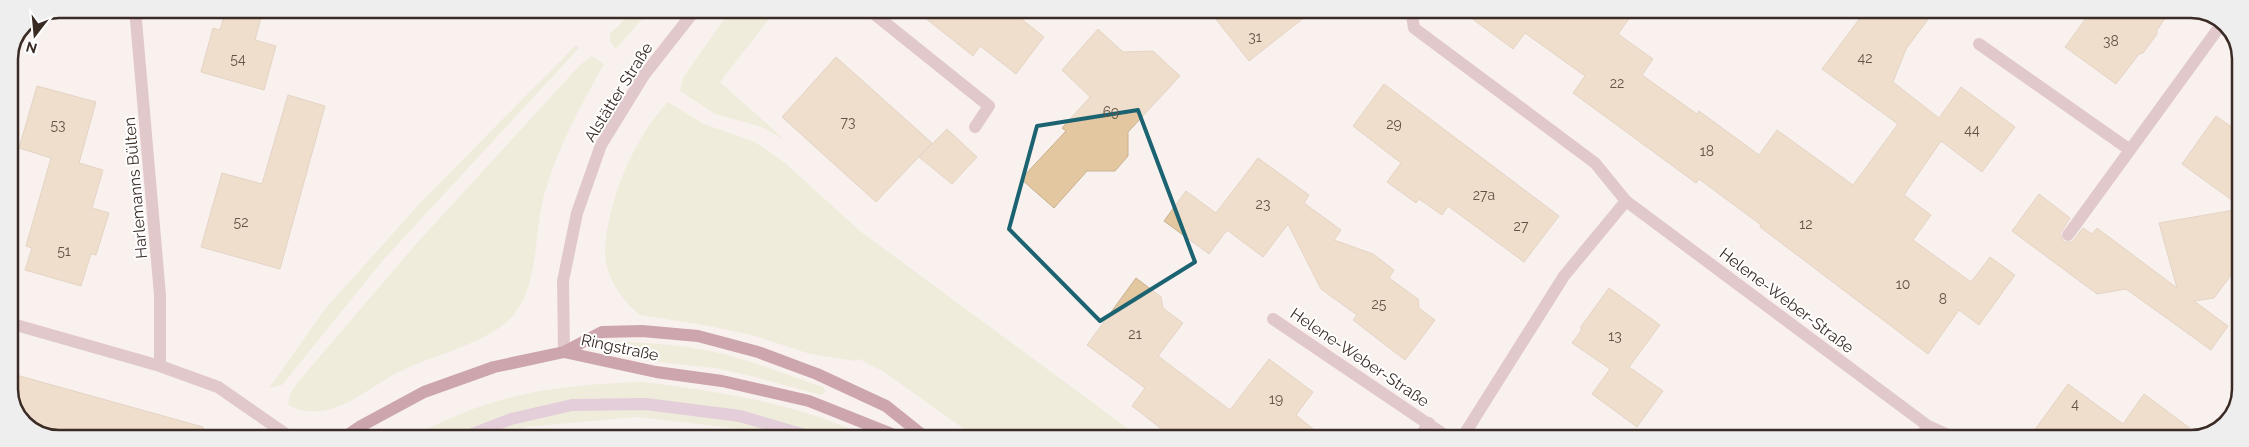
<svg xmlns="http://www.w3.org/2000/svg" width="2249" height="447" font-family="Raleway,sans-serif">
<rect width="100%" height="100%" fill="#f9f1ee"/>
<path fill="#e4e7c6" d="M635,9H651L616,49L610,42V34Z
M731,9H777L720,82L785,140L762,127L715,114L680,91L683,78Z
M576,45L579,48L384,259L282,385L269,388L325,309L421,202Z
M592,56L604,64C581,105 558,147 545,192C532,235 542,296 502,326C468,350 423,357 388,378C356,397 326,424 288,405L290,394L297,383L416,244L580,65Z
M668,102L704,124L755,142L785,163L860,231L1141,438H977L884,372L859,359L855,361L810,354L755,336L709,326L640,315C621,300 605,276 605,251C607,202 634,137 668,102Z
M615,341C646,343 678,344 710,351C749,359 785,374 823,387L826,392L821,395L755,377L714,368L648,361L617,351L611,345Z
M642,382C720,391 799,404 871,438H775L750,430L637,417L525,427L497,438L412,437C492,394 551,385 642,382Z"/>
<g fill="none" stroke-linecap="round" stroke-linejoin="round">
<path stroke="#c8a4c2" stroke-width="12" d="M462,438L511,419L572,405L646,404L740,416L815,438"/>
</g>
<path fill="#e3c7a1" stroke="#c8b193" d="M226,9H242L262,14L255,40L276,46L264,90L201,72L213,28L220,30Z
M914,9H1009L1044,37L1016,74L980,46L973,56Z
M1208,9H1315L1249,61Z
M1459,9H1636L1618,34L1653,59L1642,75L1697,114L1699,111L1759,155L1777,130L1853,185L1898,124L1822,69L1866,10H1935L1906,49L1893,82L1939,118L1961,87L2015,127L1982,172L1941,141L1904,195L1931,215L1913,240L1971,282L1990,257L2015,275L1979,325L1959,310L1928,354L1760,227L1761,225L1699,179L1696,183L1573,93L1585,76L1525,33L1513,49Z
M2092,10H2171L2157,30V34L2143,53L2139,54L2116,84L2065,47Z
M1098,29L1123,52L1153,51L1180,76L1128,132V156L1115,171H1087L1054,208L1021,179L1066,131L1062,128L1090,97L1062,70Z
M836,57L932,143L876,202L782,117Z
M1384,84L1559,216L1524,262L1448,206L1442,215L1419,199L1416,203L1387,182L1401,163L1353,126Z
M37,86L96,102L79,163L103,170L92,208L109,213L96,255L91,254L81,286L25,270L32,248L26,246L51,158L19,148Z
M288,95L325,106L280,269L201,247L222,173L262,184Z
M2216,116L2240,133V206L2182,164Z
M947,129L977,157L952,184L919,157Z
M1258,158L1309,195L1304,203L1341,230L1334,240L1373,254L1394,270L1389,278L1418,299L1419,308L1435,320L1405,360L1353,320L1357,315L1321,289L1288,224L1263,257L1227,230L1209,254L1164,221L1186,191L1216,213Z
M2039,194L2070,218L2060,234L2064,242H2072L2083,228L2092,234L2097,228L2177,288L2159,223L2240,209V263L2214,298L2194,301L2228,326L2211,350L2126,289L2097,294L2012,231Z
M1136,278L1161,297L1163,308L1183,323L1158,356L1230,410L1269,359L1313,392L1296,415L1324,438H1173L1132,406L1145,388L1087,345Z
M1609,288L1660,325L1629,367L1663,391L1637,427L1592,394L1610,369L1572,343L1582,329L1580,328Z
M9,373L203,427L202,437H49L23,423L9,395Z
M2068,384L2123,424L2144,394L2199,435L2191,438H2029Z"/>
<g fill="none" stroke-linecap="round" stroke-linejoin="round">
<path stroke="#c498a1" stroke-width="12" d="M868,9L989,106L975,127
M1411,9L1414,28L1595,163L1626,201L1928,426L1955,438
M1979,44L2130,150L2223,22
M2068,235L2130,150
M1273,319L1449,438
M9,323L160,366V295L135,9
M564,352L563,281L577,213L601,145L644,75L696,9
M160,366L218,387L290,437
M1419,438L1429,423
M1462,438L1564,276L1626,201
M1919,438L1928,426"/>
<path stroke="#964b5d" stroke-width="12" d="M564,352L656,372L722,381L809,401L902,438
M345,437L361,426L424,392L494,367L564,352L602,332L642,331L698,336L758,352L817,374L886,406L926,438"/>
</g>
<path d="M0 0H2249V447H0ZM1138,110L1195,262L1100,321L1009,229L1037,126Z" fill="#f9f1ee" fill-opacity=".55" fill-rule="evenodd"/>
<path fill="none" stroke="#1c6372" stroke-width="4" stroke-linejoin="round" d="M1138,110L1195,262L1100,321L1009,229L1037,126Z"/>
<g text-anchor="middle" stroke-width="4" stroke-linejoin="round" paint-order="stroke">
<g font-size="14" fill="#645244">
<text x="1255" y="42">31</text>
<text x="2111" y="46">38</text>
<text x="1865" y="63">42</text>
<text x="238" y="64">54</text>
<text x="1617" y="88">22</text>
<text x="1111" y="117">69</text>
<text x="848" y="127">73</text>
<text x="1394" y="129">29</text>
<text x="58" y="130">53</text>
<text x="1972" y="135">44</text>
<text x="1707" y="156">18</text>
<text x="1484" y="200">27a</text>
<text x="1263" y="209">23</text>
<text x="241" y="227">52</text>
<text x="1806" y="229">12</text>
<text x="1521" y="231">27</text>
<text x="64" y="256">51</text>
<text x="1903" y="289">10</text>
<text x="1943" y="304">8</text>
<text x="1379" y="309">25</text>
<text x="1135" y="339">21</text>
<text x="1615" y="341">13</text>
<text x="1276" y="404">19</text>
<text x="2075" y="409">4</text>
</g>
<g font-size="16" fill="#3a2b25" stroke="#fff">
<text transform="translate(618 92) rotate(-58)" y="6">Alstätter Straße</text>
<text transform="translate(135 188) rotate(-95)" y="6">Harlemanns Bülten</text>
<text transform="translate(1787 300) rotate(37)" y="6">Helene-Weber-Straße</text>
<text transform="translate(620 347) rotate(12)" y="6">Ringstraße</text>
<text transform="translate(1360 357) rotate(34)" y="6">Helene-Weber-Straße</text>
</g>
</g>
<path d="M0 0H2249V447H0ZM59 18H2191A41 41 0 0 1 2232 59V389A41 41 0 0 1 2191 430H59A41 41 0 0 1 18 389V59A41 41 0 0 1 59 18Z" fill="#efeeee" fill-rule="evenodd"/>
<path fill="none" stroke="#3a2b25" stroke-width="2.5" d="M59 18H2191A41 41 0 0 1 2232 59V389A41 41 0 0 1 2191 430H59A41 41 0 0 1 18 389V59A41 41 0 0 1 59 18Z"/>
<g transform="translate(35 35) rotate(196)" stroke="#ffffff" stroke-width="4" paint-order="stroke">
<path d="M0-4L9 19L0 12L-9 19Z" fill="#3a2b25"/>
<text y="-8" font-size="14" font-weight="bold" text-anchor="middle" fill="#3a2b25">N</text>
</g>
</svg>
